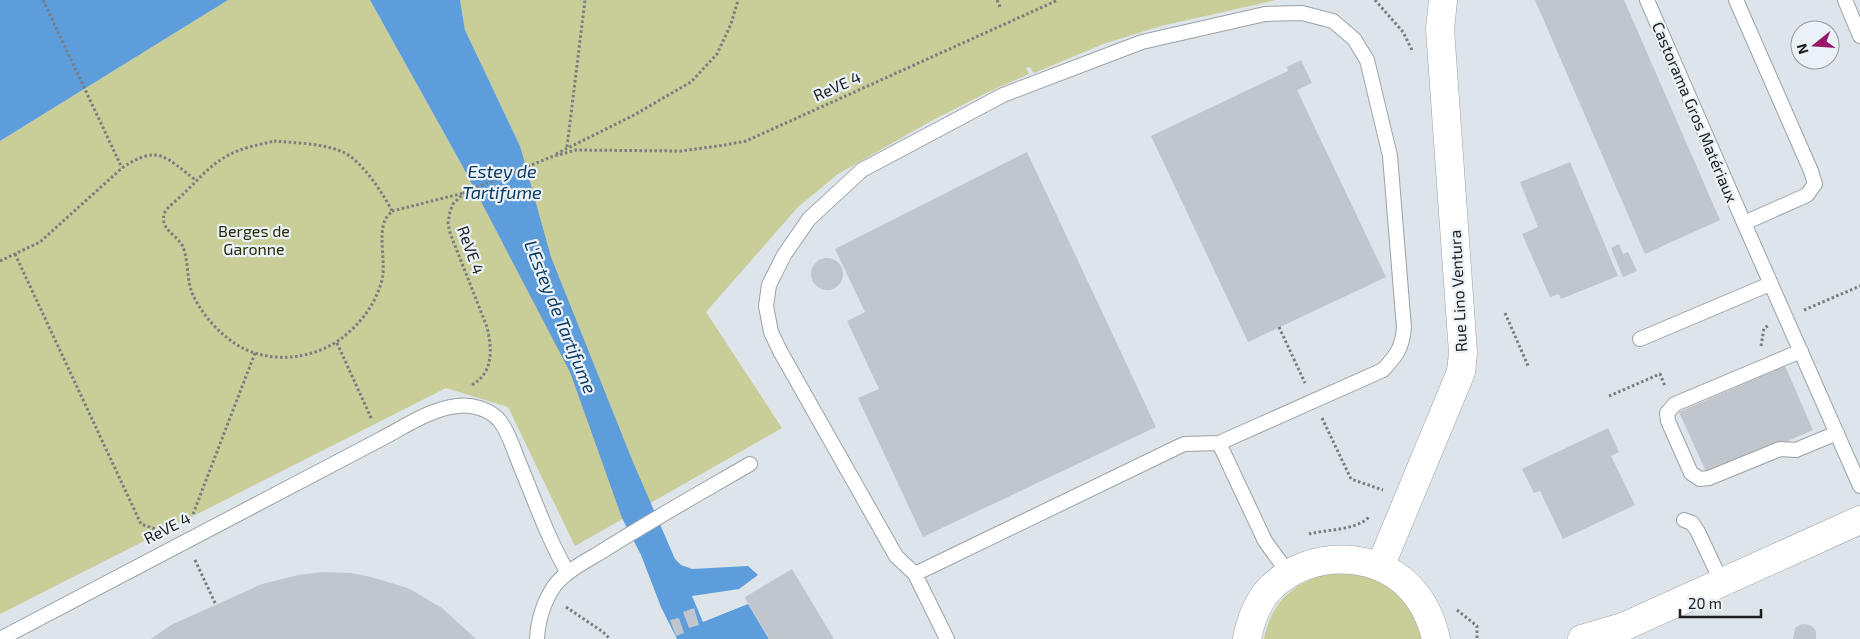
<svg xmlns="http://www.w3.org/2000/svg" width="1860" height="639" font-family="'Exo 2',sans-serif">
<rect width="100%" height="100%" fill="#dde4ea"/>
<path fill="#c9cd98" d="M228,0H370L463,167L520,146L465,30L460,0H1276L1161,26L1103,44L1034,73L1030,67L1026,68L1029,74L986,93L931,121L838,174L798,207L706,312L782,428L575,546L508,407L446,388L0,614V141Z
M1351,571L1386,582L1413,608L1425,639H1264C1272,594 1307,573 1351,571Z"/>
<path fill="#5d9ddb" d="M0,0H228L0,141Z
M370,0H460L465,30L520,146L551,257L633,462L675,559L681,565L692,569L748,566L758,575L739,589L692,596L703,622L748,604L769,639H677L661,607L641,555L622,518L570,372L463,167Z"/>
<path fill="#c0c6cc" d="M1535,0H1624L1720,220L1645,254Z
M1301,60L1312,83L1297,90L1386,277L1248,342L1151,136L1288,71L1287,67Z
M1027,152L1156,427L923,537L858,398L879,389L847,321L865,312L835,249Z
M1570,162L1618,276L1561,299L1559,294L1550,297L1522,234L1538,227L1520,182Z
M1619,244L1623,254L1628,252L1637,271L1623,277L1611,248Z
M811 274a16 16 0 1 1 32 0a16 16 0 1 1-32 0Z
M1785,366L1813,430L1708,476L1679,412Z
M1608,428L1619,452L1611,456L1635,505L1563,539L1540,491L1534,493L1522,469Z
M792,569L834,639H770L748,604L745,597Z
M323,572L351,573L371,577L408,588L442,608L476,639H151L171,625L262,584L298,575Z
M694,608L699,625L689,628L683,612Z
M679,618L684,633L676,636L670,620Z
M1802,624L1810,625L1813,627L1816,631V639H1793L1795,628Z"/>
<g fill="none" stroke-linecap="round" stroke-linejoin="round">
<g stroke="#9ba2a7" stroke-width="16">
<path id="service" d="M1647,0L1744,223
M1736,0L1811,171L1815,184L1807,195L1744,223L1860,486
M1845,0L1860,36
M1640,339L1770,284
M1801,351L1675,404L1667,413L1668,421L1691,473L1700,479L1709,478L1780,449L1796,450L1837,433
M1219,443L1184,444L915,574L896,556L780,351L771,332L766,306L769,285L784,255L809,219L862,170L1003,95L1142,42L1265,14L1302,13L1333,21L1354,39L1367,60L1390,156L1404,328C1402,348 1397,355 1383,370L1219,443L1265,541L1289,574
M1684,520L1692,523L1698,532L1722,583
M915,574L947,639
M0,639L381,439C404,427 430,409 457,406C472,404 489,409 499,420C509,432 514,451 520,465C535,501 548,539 568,573
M537,639C538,621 544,601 555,585C566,571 586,561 601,552C650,521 700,493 750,464"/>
</g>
<g stroke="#9ba2a7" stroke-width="29">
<path id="minor" d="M1380,567L1461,372L1463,353L1440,29L1443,0
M1582,639L1623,627L1860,520"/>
</g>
<g stroke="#9ba2a7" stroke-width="29">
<path id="tertiary" d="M1247,639C1250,623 1256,606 1266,593C1299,554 1362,548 1402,580C1420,595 1431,617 1436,639"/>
</g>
<path stroke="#7a7e82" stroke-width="3" stroke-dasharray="2.5 2.5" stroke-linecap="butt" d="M43,0L122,168
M997,0L1000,7
M1375,0L1403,32L1413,52
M274,141C296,143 321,143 343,152C361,160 383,193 392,211C390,214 386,217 385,220C378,235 386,263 382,280C376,302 364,319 348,333C324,355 286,363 255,353C230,346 204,319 193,295C186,280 189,262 183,247C178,235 158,229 165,212C168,206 179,199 184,193C198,180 210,165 227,156C240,148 258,145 274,141Z
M567,147L585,0
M556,154L634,115L691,82L717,54L731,24L738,0
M392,211L464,193
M15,254L141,524L161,531
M0,261L40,242L122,168C159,143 166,158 197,181
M1804,310L1860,286
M1505,313L1529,368
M1279,327L1305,383
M337,343L372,420
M1761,346L1764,328L1768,326
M472,385C494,372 492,349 487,327L450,233L448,223L450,212L453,204L465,192L551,157L576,150L681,151L725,145L746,141L1058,0
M1609,396L1660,374L1665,386
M1322,418L1351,479L1383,490
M193,514L255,353
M1309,534C1327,529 1355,531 1369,517
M195,560L216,605
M566,607L603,632L610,639
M1457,610L1477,626V639"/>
<use href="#service" stroke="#fff" stroke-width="14"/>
<use href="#minor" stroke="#fff" stroke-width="28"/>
<use href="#tertiary" stroke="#fff" stroke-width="28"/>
</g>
<g text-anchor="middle" stroke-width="4.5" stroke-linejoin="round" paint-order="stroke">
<g font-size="16" fill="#1b1d1f" stroke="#eaf1f7">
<text transform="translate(837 86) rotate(-24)" y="6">ReVE 4</text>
<text transform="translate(1695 112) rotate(67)" y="6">Castorama Gros Matériaux</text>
<text transform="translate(471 250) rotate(70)" y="6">ReVE 4</text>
<text transform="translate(1458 291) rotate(-93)" y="6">Rue Lino Ventura</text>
<text transform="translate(167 528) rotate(-27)" y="6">ReVE 4</text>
</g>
<g font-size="16" fill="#2b2c05" stroke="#eaf1f7">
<text x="254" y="237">Berges de<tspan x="254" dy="18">Garonne</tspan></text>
</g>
<g font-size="18" font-style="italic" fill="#093a62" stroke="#eaf1f7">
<text x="502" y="178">Estey de<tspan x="502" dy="21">Tartifume</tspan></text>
<text transform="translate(560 317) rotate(68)" y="6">L'Estey de Tartifume</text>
</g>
</g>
<g transform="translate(1815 45) rotate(253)"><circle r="24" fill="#eaf1f7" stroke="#979ca1"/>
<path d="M0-4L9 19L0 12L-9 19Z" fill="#9b1668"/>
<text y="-8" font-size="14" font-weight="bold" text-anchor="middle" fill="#1b1d1f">N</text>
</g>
<path d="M1680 609v8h81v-8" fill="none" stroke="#1b1d1f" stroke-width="2.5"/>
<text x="1688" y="609" font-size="15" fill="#1b1d1f" stroke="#eaf1f7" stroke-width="4" paint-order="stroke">20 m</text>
</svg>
